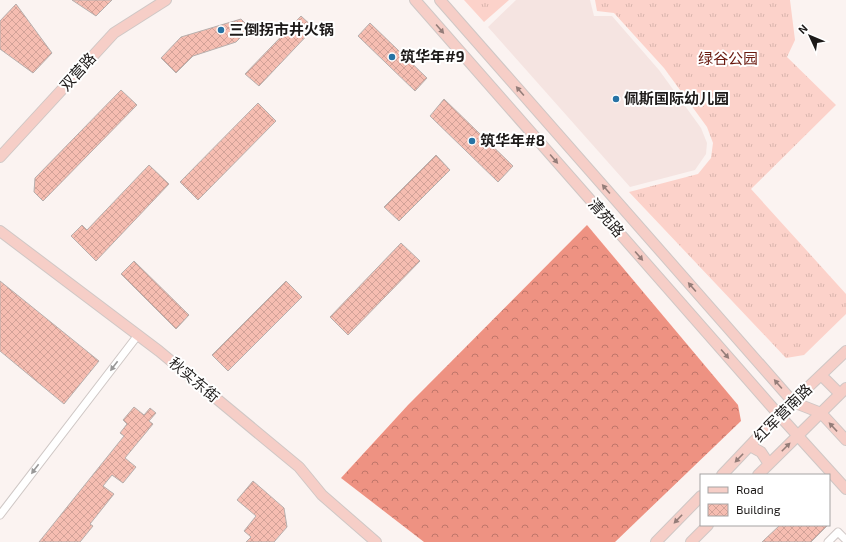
<svg xmlns="http://www.w3.org/2000/svg" width="846" height="542" font-family="'Exo 2','Noto Sans SC',sans-serif">
<defs>
<pattern id="grass-tufts" width="24" height="20" patternUnits="userSpaceOnUse"><rect width="24" height="20" fill="#fcd2ca"/><path d="M3 7l-1-3M5 7V3M7 7l1-3M15 17l-1-3M17 17v-4M19 17l1-3" fill="none" stroke="#d8b4ad"/></pattern>
<pattern id="forest-crowns" width="20" height="18" patternUnits="userSpaceOnUse"><rect width="20" height="18" fill="#ee9282"/><path d="M2 6a3 3 0 1 1 6 0M12 15a3 3 0 1 1 6 0" fill="none" stroke="#c0766a"/></pattern>
<pattern id="building-cross-hatch" width="8" height="8" patternUnits="userSpaceOnUse"><rect width="8" height="8" fill="#f6bdb1"/><path d="M0 0l8 8M0 8l8-8" fill="none" stroke="#d2a298"/></pattern>
</defs>
<rect width="100%" height="100%" fill="#fbf3f1"/>
<path fill="#f5e4e1" d="M516,0H590L594,16H612L659,70L701,128L707,143L706,154L695,170L630,187L488,27Z"/>
<path fill="url(#grass-tufts)" d="M464,0H509L484,22Z
M595,0H790L795,40L787,57L836,105L751,189L846,294V314L804,355L786,358L629,192L698,174L711,158L713,143L707,127L664,68L614,13L597,11Z"/>
<path fill="url(#forest-crowns)" d="M587,225L738,405L741,421L615,542H424L341,478L408,405Z"/>
<path fill="url(#building-cross-hatch)" stroke="#b7afad" d="M72,0H112L96,16Z
M16,4L52,53L33,73L0,49V21Z
M301,16L314,28L259,86L245,74Z
M241,19L250,28L236,42L193,56L176,73L161,58L181,37Z
M370,23L427,78L415,91L358,36Z
M121,90L137,105L43,201L34,192L35,178Z
M444,99L513,166L498,182L430,116Z
M258,103L276,121L198,200L180,182Z
M436,155L450,170L399,221L384,207Z
M149,165L169,184L96,261L71,236L82,225L87,230Z
M401,243L420,261L348,335L330,317Z
M134,261L189,315L176,329L121,274Z
M0,281L99,361L64,404L0,351Z
M286,281L302,297L228,371L212,355Z
M134,407L144,415L150,408L156,413L149,421L153,424L125,458L136,467L123,483L112,475L103,486L114,494L90,524L93,526L80,542H39L124,436L120,433L127,424L123,420Z
M253,481L284,508L287,527L274,542H246L251,537L244,531L256,516L237,500Z
M780,525H828L811,542H762Z"/>
<g fill="none" stroke-linecap="round" stroke-linejoin="round">
<g stroke="#cfc7c5" stroke-width="9">
<path id="street" d="M0,515L138,335
M828,542L838,532L846,540"/>
</g>
<g stroke="#cfc7c5" stroke-width="12">
<path id="secondary" d="M415,0L779,415L846,489
M440,0L793,402L821,413L846,440
M0,157L114,33L166,0
M0,231L159,351L299,467L322,495L376,542
M821,375L840,394
M750,446L761,452L769,464
M722,475L779,415L846,351
M758,475L846,388
M656,542L701,496
M691,542L708,525"/>
</g>
<use href="#street" stroke="#fff" stroke-width="7"/>
<use href="#secondary" stroke="#f6cec7" stroke-width="10"/>
</g>
<defs><path id="oneway-solid" d="M-6-.8H1V-3.2L6.5 0L1 3.2V.8H-6Z"/></defs>
<g fill="#947d79">
<use href="#oneway-solid" transform="translate(440 29) rotate(49)"/>
<use href="#oneway-solid" transform="translate(520 91) rotate(-131)"/>
<use href="#oneway-solid" transform="translate(554 159) rotate(49)"/>
<use href="#oneway-solid" transform="translate(606 189) rotate(-131)"/>
<use href="#oneway-solid" transform="translate(639 256) rotate(49)"/>
<use href="#oneway-solid" transform="translate(692 287) rotate(-131)"/>
<use href="#oneway-solid" transform="translate(725 354) rotate(49)"/>
<use href="#oneway-solid" transform="translate(778 384) rotate(-131)"/>
<use href="#oneway-solid" transform="translate(833 427) rotate(-133)"/>
<use href="#oneway-solid" transform="translate(786 447) rotate(-45)"/>
<use href="#oneway-solid" transform="translate(739 458) rotate(134)"/>
<use href="#oneway-solid" transform="translate(678 519) rotate(134)"/>
</g>
<g fill="#999898">
<use href="#oneway-solid" transform="translate(114 366) rotate(127)"/>
<use href="#oneway-solid" transform="translate(35 469) rotate(127)"/>
</g>
<g fill="#2773a5" stroke="#fff" stroke-width="1.5">
<circle cx="221" cy="30" r="4"/>
<circle cx="392" cy="57" r="4"/>
<circle cx="616" cy="99" r="4"/>
<circle cx="472" cy="141" r="4"/>
</g>
<g text-anchor="middle" stroke-width="4" stroke-linejoin="round" paint-order="stroke">
<g font-size="15" font-weight="bold" fill="#1d1a19" stroke="#fff" text-anchor="start">
<text x="229" y="35">三倒拐市井火锅</text>
<text x="400" y="62">筑华年#9</text>
<text x="624" y="104">佩斯国际幼儿园</text>
<text x="480" y="146">筑华年#8</text>
</g>
<g font-size="15" fill="#69190e" stroke="#fff">
<text x="728" y="64">绿谷公园</text>
</g>
<g font-size="15" fill="#1d1a19" stroke="#fff">
<text transform="translate(78 72) rotate(-48)" y="5">双营路</text>
<text transform="translate(606 218) rotate(49)" y="5">清苑路</text>
<text transform="translate(194 380) rotate(40)" y="5">秋实东街</text>
<text transform="translate(783 413) rotate(-45)" y="5">红军营南路</text>
</g>
</g>
<rect x="700" y="474" width="130" height="52" fill="#ffffff" stroke="#a5a3a3"/>
<rect x="708" y="487" width="20" height="6" fill="#f6cec7" stroke="#a5a3a3"/>
<text x="736" y="494" font-size="12" fill="#1d1a19">Road</text>
<rect x="708" y="504" width="20" height="12" fill="url(#building-cross-hatch)" stroke="#a5a3a3"/>
<text x="736" y="514" font-size="12" fill="#1d1a19">Building</text>
<g transform="translate(810 36) rotate(314)" stroke="#ffffff" stroke-width="3" paint-order="stroke">
<path d="M0-3L7 15L0 10L-7 15Z" fill="#1d1a19"/>
<text y="-6" font-size="11" font-weight="bold" text-anchor="middle" fill="#1d1a19">N</text>
</g>
</svg>
